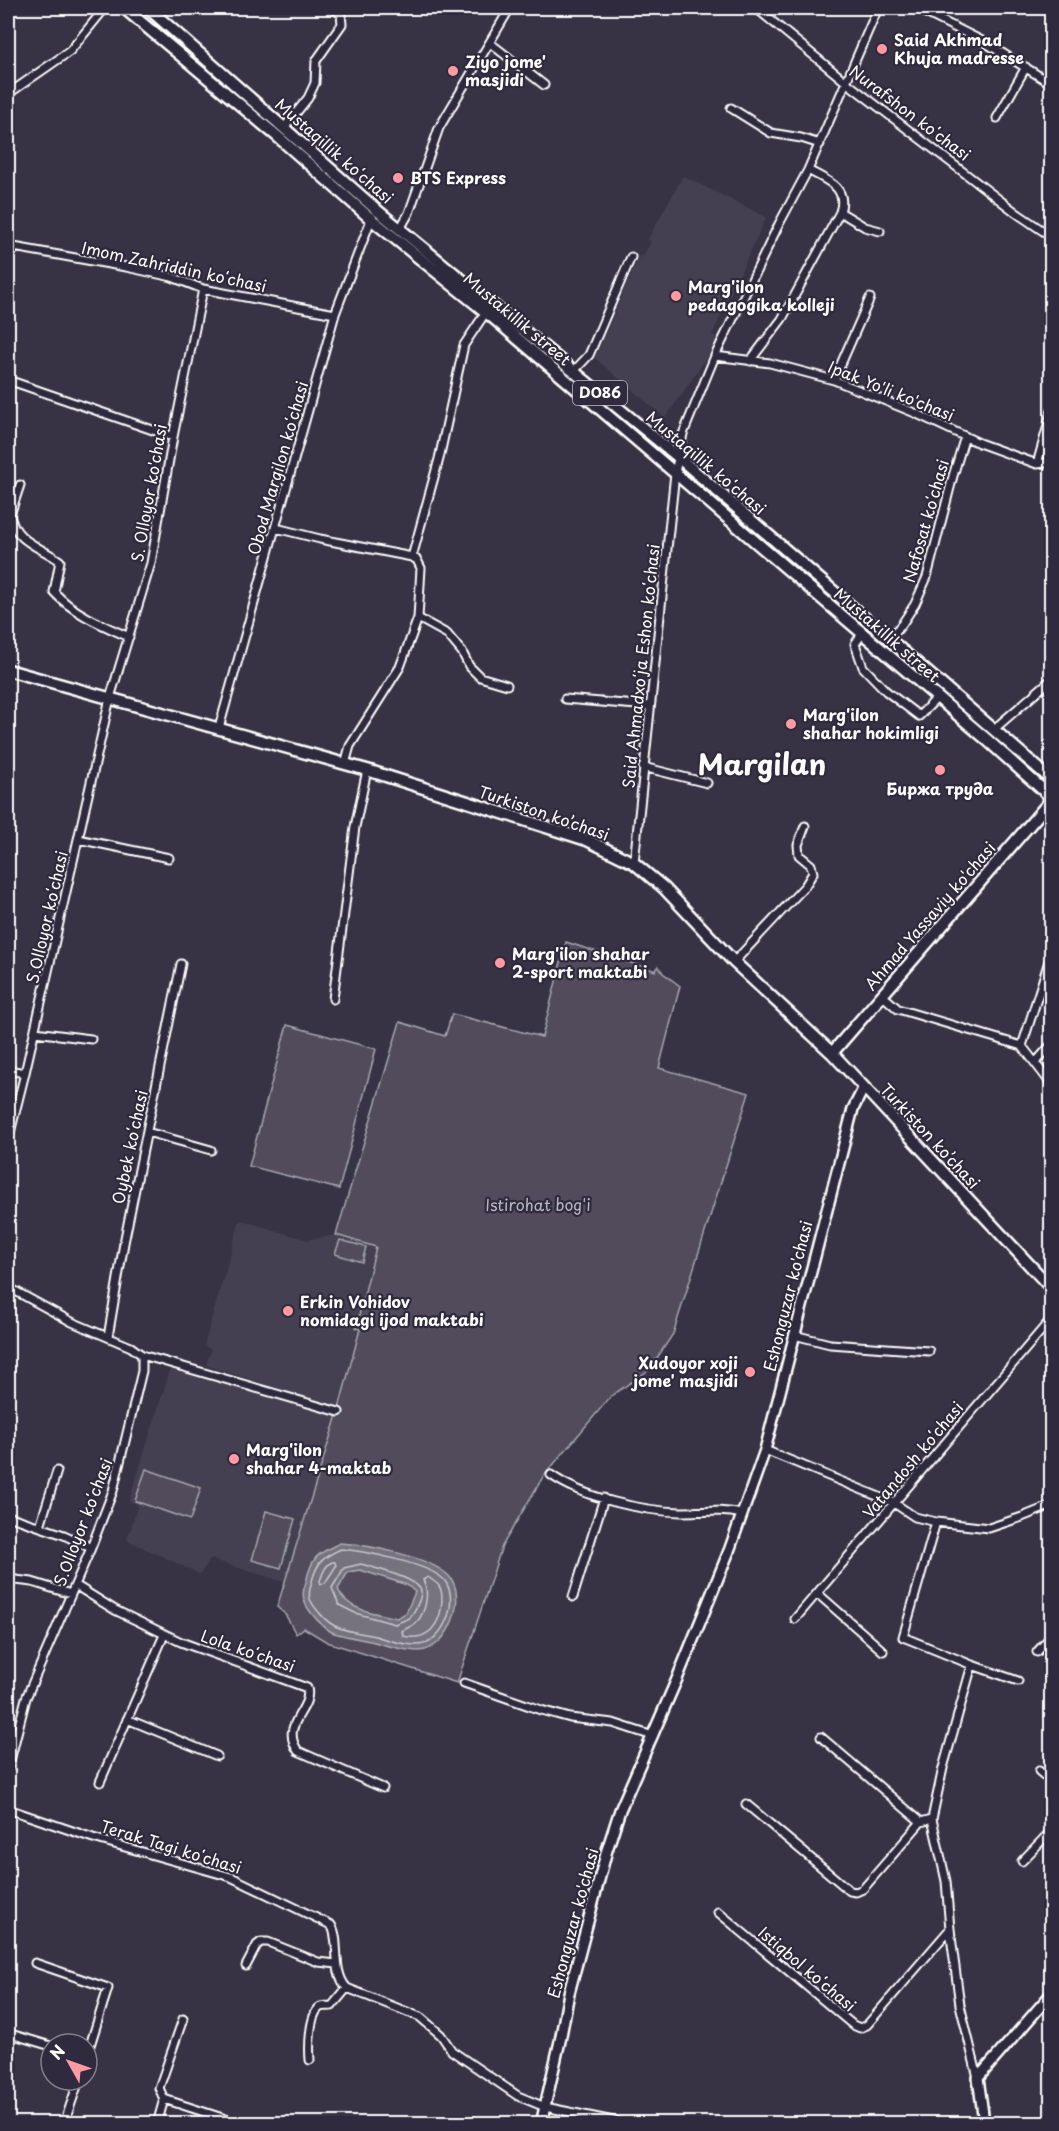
<svg xmlns="http://www.w3.org/2000/svg" width="1059" height="2131" font-family="'Playpen Sans',sans-serif">
<rect width="100%" height="100%" fill="#373345"/>
<filter id="ink" filterUnits="userSpaceOnUse"><feTurbulence type="fractalNoise" baseFrequency=".0167" numOctaves="2"/><feDisplacementMap in="SourceGraphic" scale="12" xChannelSelector="R" yChannelSelector="G"/><feConvolveMatrix kernelMatrix="1 2 1 2 8 2 1 2 1" color-interpolation-filters="sRGB"/></filter>
<g filter="url(#ink)">
<path fill="#444051" d="M683,176L766,217L712,335L720,339L665,418L595,358L639,256L643,257L651,241L648,239Z
M240,1220L307,1240L336,1235L377,1247L356,1328L360,1329L339,1408L206,1365L211,1349L204,1346Z
M172,1364L340,1417L287,1583L211,1559L200,1574L127,1540L138,1505L129,1501Z"/>
<path fill="#514c5c" stroke="#a8a6ae" stroke-width="1.5" d="M566,942L656,971L658,966L663,973L680,986L659,1068L749,1093L673,1334L649,1370L611,1396L543,1477L502,1546L457,1683L327,1642L304,1628L296,1634L285,1614L277,1607L338,1412L360,1329L356,1328L376,1247L336,1235L400,1022L445,1036L452,1014L542,1037Z
M287,1025L376,1049L339,1189L249,1166Z
M340,1240L366,1247L362,1262L335,1254Z
M146,1469L201,1488L190,1520L135,1501Z
M266,1511L295,1519L281,1568L252,1560Z"/>
<path fill="#76737f" stroke="#adabb2" stroke-width="1.5" fill-rule="evenodd" d="M340,1543C368,1545 427,1556 448,1575C469,1595 449,1650 419,1651C404,1651 389,1646 374,1642C361,1639 347,1637 334,1633C324,1629 307,1611 304,1600C302,1593 304,1588 306,1582C312,1556 317,1554 340,1543ZM360,1570L407,1585L415,1592L406,1613L397,1618C376,1613 346,1611 338,1589L348,1572Z"/>
<g fill="none" stroke-linecap="round" stroke-linejoin="round">
<path stroke="#c8c7cc" stroke-width="1.5" d="M341,1549C363,1551 432,1564 445,1581C460,1601 443,1645 416,1645C402,1645 388,1640 375,1636C363,1633 346,1632 335,1626C326,1622 314,1608 310,1599C308,1593 310,1587 312,1581C317,1562 323,1557 341,1549Z
M332,1562H335L336,1566L325,1583L321,1584L320,1581C322,1574 325,1565 332,1562Z
M361,1564C373,1568 418,1578 421,1591C422,1598 414,1612 410,1618L395,1624L355,1613L339,1605L332,1588L344,1568Z
M428,1577C432,1580 437,1583 439,1586C442,1590 442,1595 442,1600C441,1624 429,1642 403,1636L402,1631C407,1628 412,1626 416,1623C426,1612 430,1592 423,1580Z"/>
<g stroke="#fff" stroke-width="11">
<path id="minor" d="M756,8L846,82L1018,214L1052,237
M916,8L986,43L1052,84
M490,43L544,85
M8,94L70,51L105,8
M731,108L771,133L801,138L820,144
M997,118L1026,67
M284,128L308,98L315,83L316,61L342,24L341,14L332,8
M840,212L865,227L880,231
M400,229L409,213L439,128L510,8
M8,246L126,267L172,277L203,289L335,314
M8,261L12,246
M715,356L770,363L834,380L915,413L979,443L1037,464L1052,462
M750,361L782,319L840,212C848,187 828,181 808,170
M574,371L589,355L631,257
M8,380L173,437
M834,380L870,298
M1037,464L1052,411
M20,485L10,515C15,542 41,547 60,561L54,592C74,614 102,625 129,637
M276,528L320,539L412,557
M418,618L447,634L462,652L469,666L480,677L507,685
M862,634L855,644L863,667L886,691L919,716L937,698
M889,640L902,624L915,604L927,577L953,476L965,436
M565,699L649,706
M219,728L335,314L372,217
M993,730L1052,679
M345,764L350,746L400,667L418,618L421,568L417,560L412,557L439,459L464,345L486,312
M643,767L707,783
M78,839L169,858
M634,863L675,473L683,434L715,356L779,224L808,170L878,8
M734,962L805,886L813,873L811,865L799,855L798,845L805,826
M882,995L898,1009L1022,1046L1052,1085
M333,999L355,827L367,770
M35,1032L91,1039
M1022,1046L1049,961
M1035,1063L1052,1044
M8,1070L25,1073
M147,1132L211,1150
M8,1141L25,1073L110,698L151,563L173,437L203,289
M8,1287L72,1322L131,1347L142,1355V1371L113,1491L91,1548L26,1698L8,1769
M794,1335L830,1344L929,1351
M108,1337L124,1243L181,964
M142,1355L339,1412
M765,1450L894,1503L915,1517L936,1522L989,1528L1022,1517L1052,1505
M551,1475C584,1498 641,1511 681,1512C702,1512 721,1509 742,1514
M8,1516L64,1535L91,1548
M936,1522L903,1637L972,1665L943,1768L932,1819L946,1881L950,1929L960,2005L978,2078
M40,1526L57,1471
M8,1579L32,1582L71,1594
M75,1585L115,1610L181,1642L307,1688C313,1710 279,1724 298,1751L383,1788
M817,1593L883,1651
M573,1597L604,1498
M795,1619L1052,1318
M1037,1652L1052,1635
M972,1665L1018,1681
M464,1683L541,1710L570,1718L613,1723L653,1736
M127,1719L217,1756
M821,1737L921,1822
M1039,1771L1052,1782
M100,1782L164,1635
M746,1804L850,1891L856,1892L863,1889L921,1822L932,1819
M8,1809L93,1838L231,1877L331,1925C341,1939 331,1971 347,1988L420,2017L441,2035L452,2051L518,2096L545,2107L628,2124
M1022,1861L1052,1830
M718,1912L853,2025L860,2028L867,2025L950,1929
M35,1963L108,1988L87,2055
M246,1966L257,1945L261,1942H268L318,1962L337,1964
M14,2035L51,2046
M310,2060C309,2048 309,2017 319,2008C322,2005 328,2007 332,2006L347,1988
M164,2099L159,2088L183,2019
M64,2124L79,2080
M157,2124L164,2099L241,2124"/>
</g>
<g stroke="#fff" stroke-width="14">
<path id="tertiary" d="M541,2124L560,2041L569,1993L607,1850L620,1810L677,1679L729,1551L765,1450L853,1109L864,1087
M980,2124L983,2114L978,2078L1052,1993"/>
</g>
<g stroke="#fff" stroke-width="15">
<path id="secondary" d="M8,670L367,770L587,840L634,863L664,888L734,962L832,1053L1052,1289
M832,1053L1052,799"/>
</g>
<g stroke="#fff" stroke-width="15">
<path id="primary" d="M124,8L277,136L371,219L491,316L675,473L985,738L1052,798
M148,8L378,211L678,457L1052,780"/>
</g>
<use href="#minor" stroke="#2f2a3d" stroke-width="7"/>
<use href="#tertiary" stroke="#2f2a3d" stroke-width="9"/>
<use href="#secondary" stroke="#2f2a3d" stroke-width="10"/>
<use href="#primary" stroke="#2f2a3d" stroke-width="10"/>
</g>
</g>
<g fill="#ff9aa2" stroke="#2f2a3d" stroke-width="2">
<circle cx="882" cy="49" r="6"/>
<circle cx="453" cy="71" r="6"/>
<circle cx="398" cy="178" r="6"/>
<circle cx="676" cy="296" r="6"/>
<circle cx="791" cy="724" r="6"/>
<circle cx="940" cy="770" r="6"/>
<circle cx="500" cy="963" r="6"/>
<circle cx="288" cy="1311" r="6"/>
<circle cx="750" cy="1372" r="6"/>
<circle cx="234" cy="1459" r="6"/>
</g>
<g text-anchor="middle" stroke-width="4.5" stroke-linejoin="round" paint-order="stroke">
<rect fill="#2f2a3d" stroke="#c1bfc5" stroke-width="1.5" x="573" y="381" width="54" height="24" rx="4.5"/>
<g font-size="15" font-weight="bold" fill="#fff">
<text x="600" y="398">D086</text>
</g>
<g font-size="16" font-weight="bold" fill="#fff" stroke="#2f2a3d" text-anchor="start">
<text x="894" y="46">Said Akhmad<tspan x="894" dy="18">Khuja madresse</tspan></text>
<text x="465" y="68">Ziyo jome'<tspan x="465" dy="18">masjidi</tspan></text>
<text x="410" y="184">BTS Express</text>
<text x="688" y="293">Marg'ilon<tspan x="688" dy="18">pedagogika kolleji</tspan></text>
<text x="803" y="721">Marg'ilon<tspan x="803" dy="18">shahar hokimligi</tspan></text>
<text x="940" y="795" text-anchor="middle">Биржа труда</text>
<text x="512" y="960">Marg'ilon shahar<tspan x="512" dy="18">2-sport maktabi</tspan></text>
<text x="300" y="1308">Erkin Vohidov<tspan x="300" dy="18">nomidagi ijod maktabi</tspan></text>
<text x="738" y="1369" text-anchor="end">Xudoyor xoji<tspan x="738" dy="18">jome' masjidi</tspan></text>
<text x="246" y="1456">Marg'ilon<tspan x="246" dy="18">shahar 4-maktab</tspan></text>
</g>
<g font-size="16" fill="#fff" stroke="#2f2a3d">
<text transform="translate(910 113) rotate(37)" y="6">Nurafshon koʻchasi</text>
<text transform="translate(334 151) rotate(41)" y="6">Mustaqillik koʻchasi</text>
<text transform="translate(174 267) rotate(12)" y="6">Imom Zahriddin koʻchasi</text>
<text transform="translate(517 319) rotate(40)" y="6">Mustakillik street</text>
<text transform="translate(891 391) rotate(22)" y="6">Ipak Yo'li ko'chasi</text>
<text transform="translate(706 463) rotate(40)" y="6">Mustaqillik koʻchasi</text>
<text transform="translate(278 468) rotate(-74)" y="6">Obod Margilon koʻchasi</text>
<text transform="translate(149 493) rotate(-80)" y="6">S. Olloyor ko'chasi</text>
<text transform="translate(926 521) rotate(-74)" y="6">Nafosat koʻchasi</text>
<text transform="translate(887 635) rotate(41)" y="6">Mustakillik street</text>
<text transform="translate(641 666) rotate(-84)" y="6">Said Ahmadxoʻja Eshon koʻchasi</text>
<text transform="translate(544 813) rotate(19)" y="6">Turkiston ko’chasi</text>
<text transform="translate(930 916) rotate(-49)" y="6">Ahmad Yassaviy ko'chasi</text>
<text transform="translate(47 917) rotate(-77)" y="6">S.Olloyor koʻchasi</text>
<text transform="translate(930 1136) rotate(47)" y="6">Turkiston ko’chasi</text>
<text transform="translate(130 1147) rotate(-78)" y="6">Oybek koʻchasi</text>
<text transform="translate(788 1296) rotate(-76)" y="6">Eshonguzar ko'chasi</text>
<text transform="translate(913 1460) rotate(-50)" y="6">Vatandosh koʻchasi</text>
<text transform="translate(83 1522) rotate(-69)" y="6">S.Olloyor koʻchasi</text>
<text transform="translate(248 1651) rotate(19)" y="6">Lola koʻchasi</text>
<text transform="translate(171 1847) rotate(17)" y="6">Terak Tagi koʻchasi</text>
<text transform="translate(573 1923) rotate(-75)" y="6">Eshonguzar ko'chasi</text>
<text transform="translate(807 1969) rotate(40)" y="6">Istiqbol koʻchasi</text>
</g>
<g font-size="16" fill="#b9b7be" stroke="#2f2a3d">
<text x="538" y="1211">Istirohat bog'i</text>
</g>
<g font-size="28" font-weight="bold" fill="#fff" stroke="#2f2a3d">
<text x="762" y="775">Margilan</text>
</g>
</g>
<rect width="1059" height="2131" fill="none" stroke="#2f2a3d" stroke-width="30"/>
<rect x="15" y="15" width="1029" height="2101" fill="none" stroke="#fff" stroke-width="2" filter="url(#ink)"/>
<g transform="translate(69 2062) rotate(310)"><circle r="28" fill="#2f2a3d" stroke="#827f8b" stroke-width="1.5"/>
<path d="M0-4.5L10 22L0 15L-10 22Z" fill="#ff9aa2"/>
<text y="-9" font-size="16" font-weight="bold" text-anchor="middle" fill="#ffffff">N</text>
</g>
</svg>
